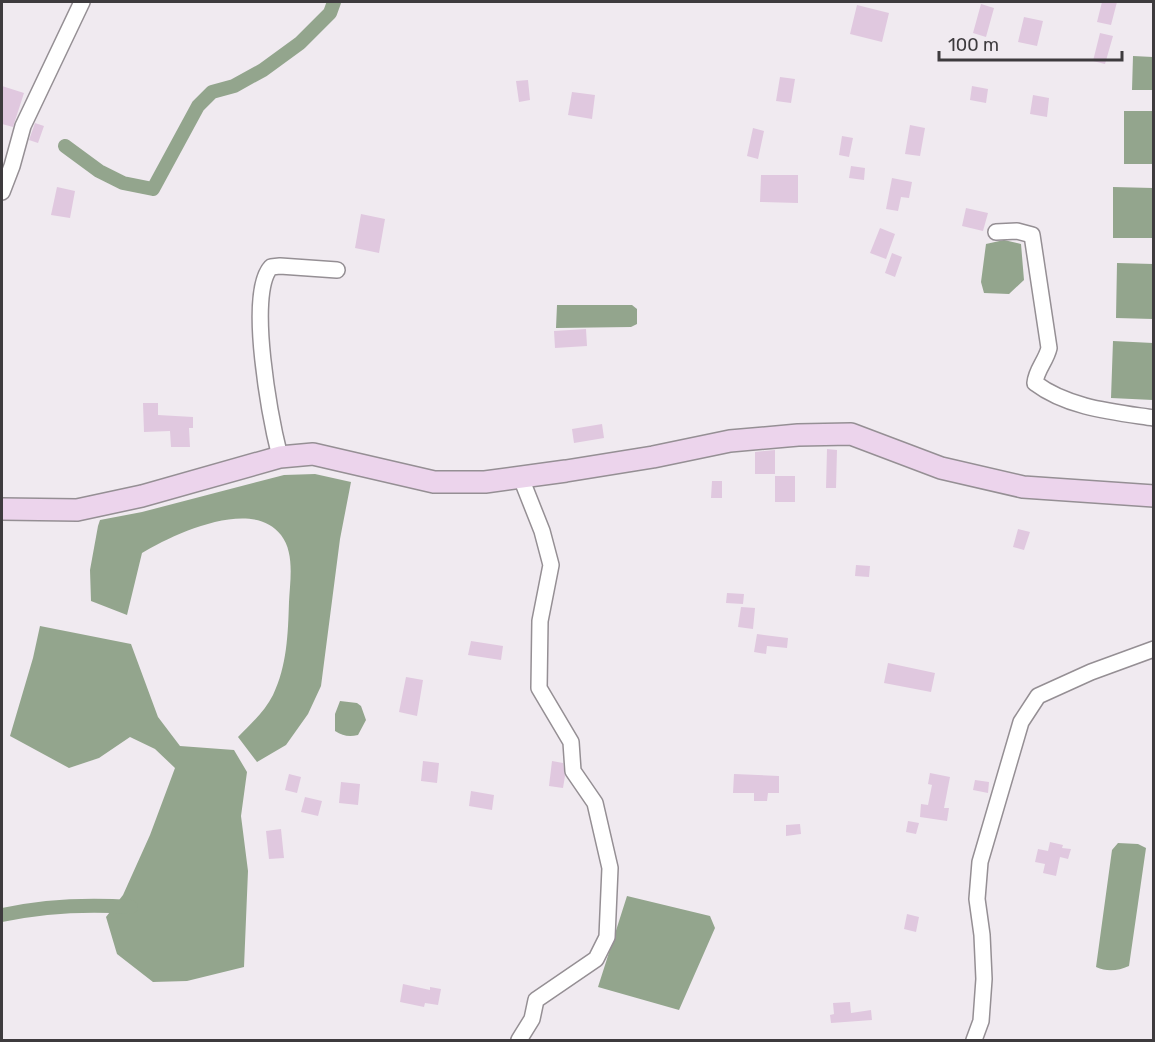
<svg xmlns="http://www.w3.org/2000/svg" width="1155" height="1042" font-family="Rubik,sans-serif">
<rect width="100%" height="100%" fill="#f0eaf0"/>
<path fill="#93a58d" d="M1133,56L1153,57V90H1132Z
M1124,111H1153V164H1124Z
M1113,187L1153,188V238H1113Z
M1004,240L1021,244L1024,280L1009,294L984,293L981,282L986,244Z
M1117,263L1153,264V319L1116,318Z
M557,305H632L637,309V324L631,327L556,328Z
M1113,341L1153,343V400L1111,398Z
M315,474L351,482L340,539L321,686L308,714L286,745L257,762L238,737C250,725 265,711 273,695C287,666 288,634 289,602C290,581 295,553 281,535C252,497 174,534 142,553L127,615L91,601L90,570L98,526L100,520L142,512L284,475Z
M40,626L131,644L158,717L180,746L234,750L247,772L241,816L248,871L244,967L187,981L153,982L117,954L106,917L123,895L150,835L175,768L155,749L130,737L99,758L69,768L10,736L33,658Z
M340,701L357,703L361,706L366,720L358,735C349,737 343,736 335,731V714Z
M1118,843L1138,844L1146,848L1129,966C1118,971 1107,972 1096,967L1112,850Z
M627,896L710,916L715,928L679,1010L598,987Z"/>
<g fill="none" stroke-linecap="round" stroke-linejoin="round">
<path stroke="#93a58d" stroke-width="14" d="M65,146L99,171L123,183L153,189L198,106L212,92L234,86L263,70L300,43L330,13L334,2
M2,915C44,906 87,904 131,907"/>
</g>
<path fill="#e0c8df" d="M1102,2H1117L1111,25L1097,22Z
M981,4L994,8L986,37L973,33Z
M857,5L889,13L882,42L850,34Z
M1024,17L1043,21L1037,46L1018,42Z
M1100,33L1113,36L1105,64L1093,61Z
M780,77L795,79L791,103L776,101Z
M528,80L530,100L519,102L516,81Z
M2,86L24,93L13,127L2,124Z
M972,86L988,89L986,103L970,100Z
M572,92L595,95L592,119L568,115Z
M1033,95L1049,98L1047,117L1030,114Z
M35,123L44,126L38,143L29,140Z
M910,125L925,128L920,156L905,154Z
M753,128L764,131L758,159L747,156Z
M842,136L853,138L849,157L839,155Z
M851,166L865,168L864,180L849,178Z
M761,175H798V203L760,202Z
M892,178L912,182L909,198L901,197L898,211L886,209Z
M57,187L75,191L70,218L51,215Z
M966,208L988,213L983,231L962,226Z
M361,214L385,219L379,253L355,248Z
M880,228L895,234L886,259L870,253Z
M892,253L902,257L895,277L885,273Z
M586,329L587,346L555,348L554,331Z
M143,403H158V415L193,417V428H189L190,447H171L170,431L144,432Z
M602,424L604,438L574,443L572,429Z
M827,449L837,450L836,488H826Z
M775,450V474H755V452Z
M775,476H795V502H775Z
M712,481H722V498H711Z
M1018,529L1030,532L1024,550L1013,547Z
M856,565L870,566L869,577L855,576Z
M727,593L744,594L743,604L726,603Z
M741,607L755,608L753,629L738,627Z
M757,634L788,638L787,648L767,646L766,654L754,652Z
M471,641L503,646L501,660L468,655Z
M888,663L935,673L931,692L884,683Z
M406,677L423,680L417,716L399,712Z
M423,761L439,763L437,783L421,781Z
M552,761L563,763L565,776L563,788L549,786Z
M930,773L950,777L944,808H949L947,821L920,817L921,804L928,805L932,785L928,784Z
M289,774L301,777L297,793L285,790Z
M734,774L779,776V793H768L767,801H754V793H733Z
M975,780L989,782L988,793L973,790Z
M341,782L360,784L358,805L339,803Z
M471,791L494,795L492,810L469,806Z
M305,797L322,801L318,816L301,812Z
M908,821L919,823L916,834L906,832Z
M800,824L801,834L786,836V825Z
M281,829L284,858L269,859L266,831Z
M1050,842L1063,845L1062,848L1071,849L1068,859L1060,857L1056,876L1043,873L1045,864L1035,862L1038,849L1048,851Z
M907,914L919,917L916,932L904,929Z
M403,984L430,990V987L441,989L438,1005L425,1003L424,1007L400,1002Z
M850,1002L851,1013L871,1010L872,1020L831,1023L830,1015L834,1014L833,1003Z"/>
<g fill="none" stroke-linecap="round" stroke-linejoin="round">
<g stroke="#958f94" stroke-width="18">
<path id="street" d="M2,192L12,166L23,126L82,2
M996,232L1017,231L1032,235L1049,348C1046,361 1036,370 1035,383C1068,408 1114,412 1154,418
M280,457C271,421 246,294 271,267L280,266L337,270
M519,1040L532,1019L536,1000L596,959L607,937L610,868L595,803L573,771L571,742L539,688L540,621L551,565L542,531L521,478
M974,1040L981,1021L984,979L982,935L977,899L980,862L1021,722L1038,696L1091,672L1154,649"/>
</g>
<g stroke="#958f94" stroke-width="24">
<path id="secondary" d="M2,509L77,510L142,496L280,457L313,454L434,482H485L566,471L653,457L730,441L798,435L851,434L941,468L1023,487L1154,496"/>
</g>
<use href="#street" stroke="#fff" stroke-width="15"/>
<use href="#secondary" stroke="#ecd4ec" stroke-width="21"/>
</g>
<rect width="1155" height="1042" fill="none" stroke="#3e3b3e" stroke-width="6"/>
<path d="M939 51v9h183v-9" fill="none" stroke="#3e3b3e" stroke-width="3"/>
<text x="948" y="51" font-size="18" fill="#3e3b3e" stroke="#f0eaf0" stroke-width="4.5" paint-order="stroke">100 m</text>
</svg>
